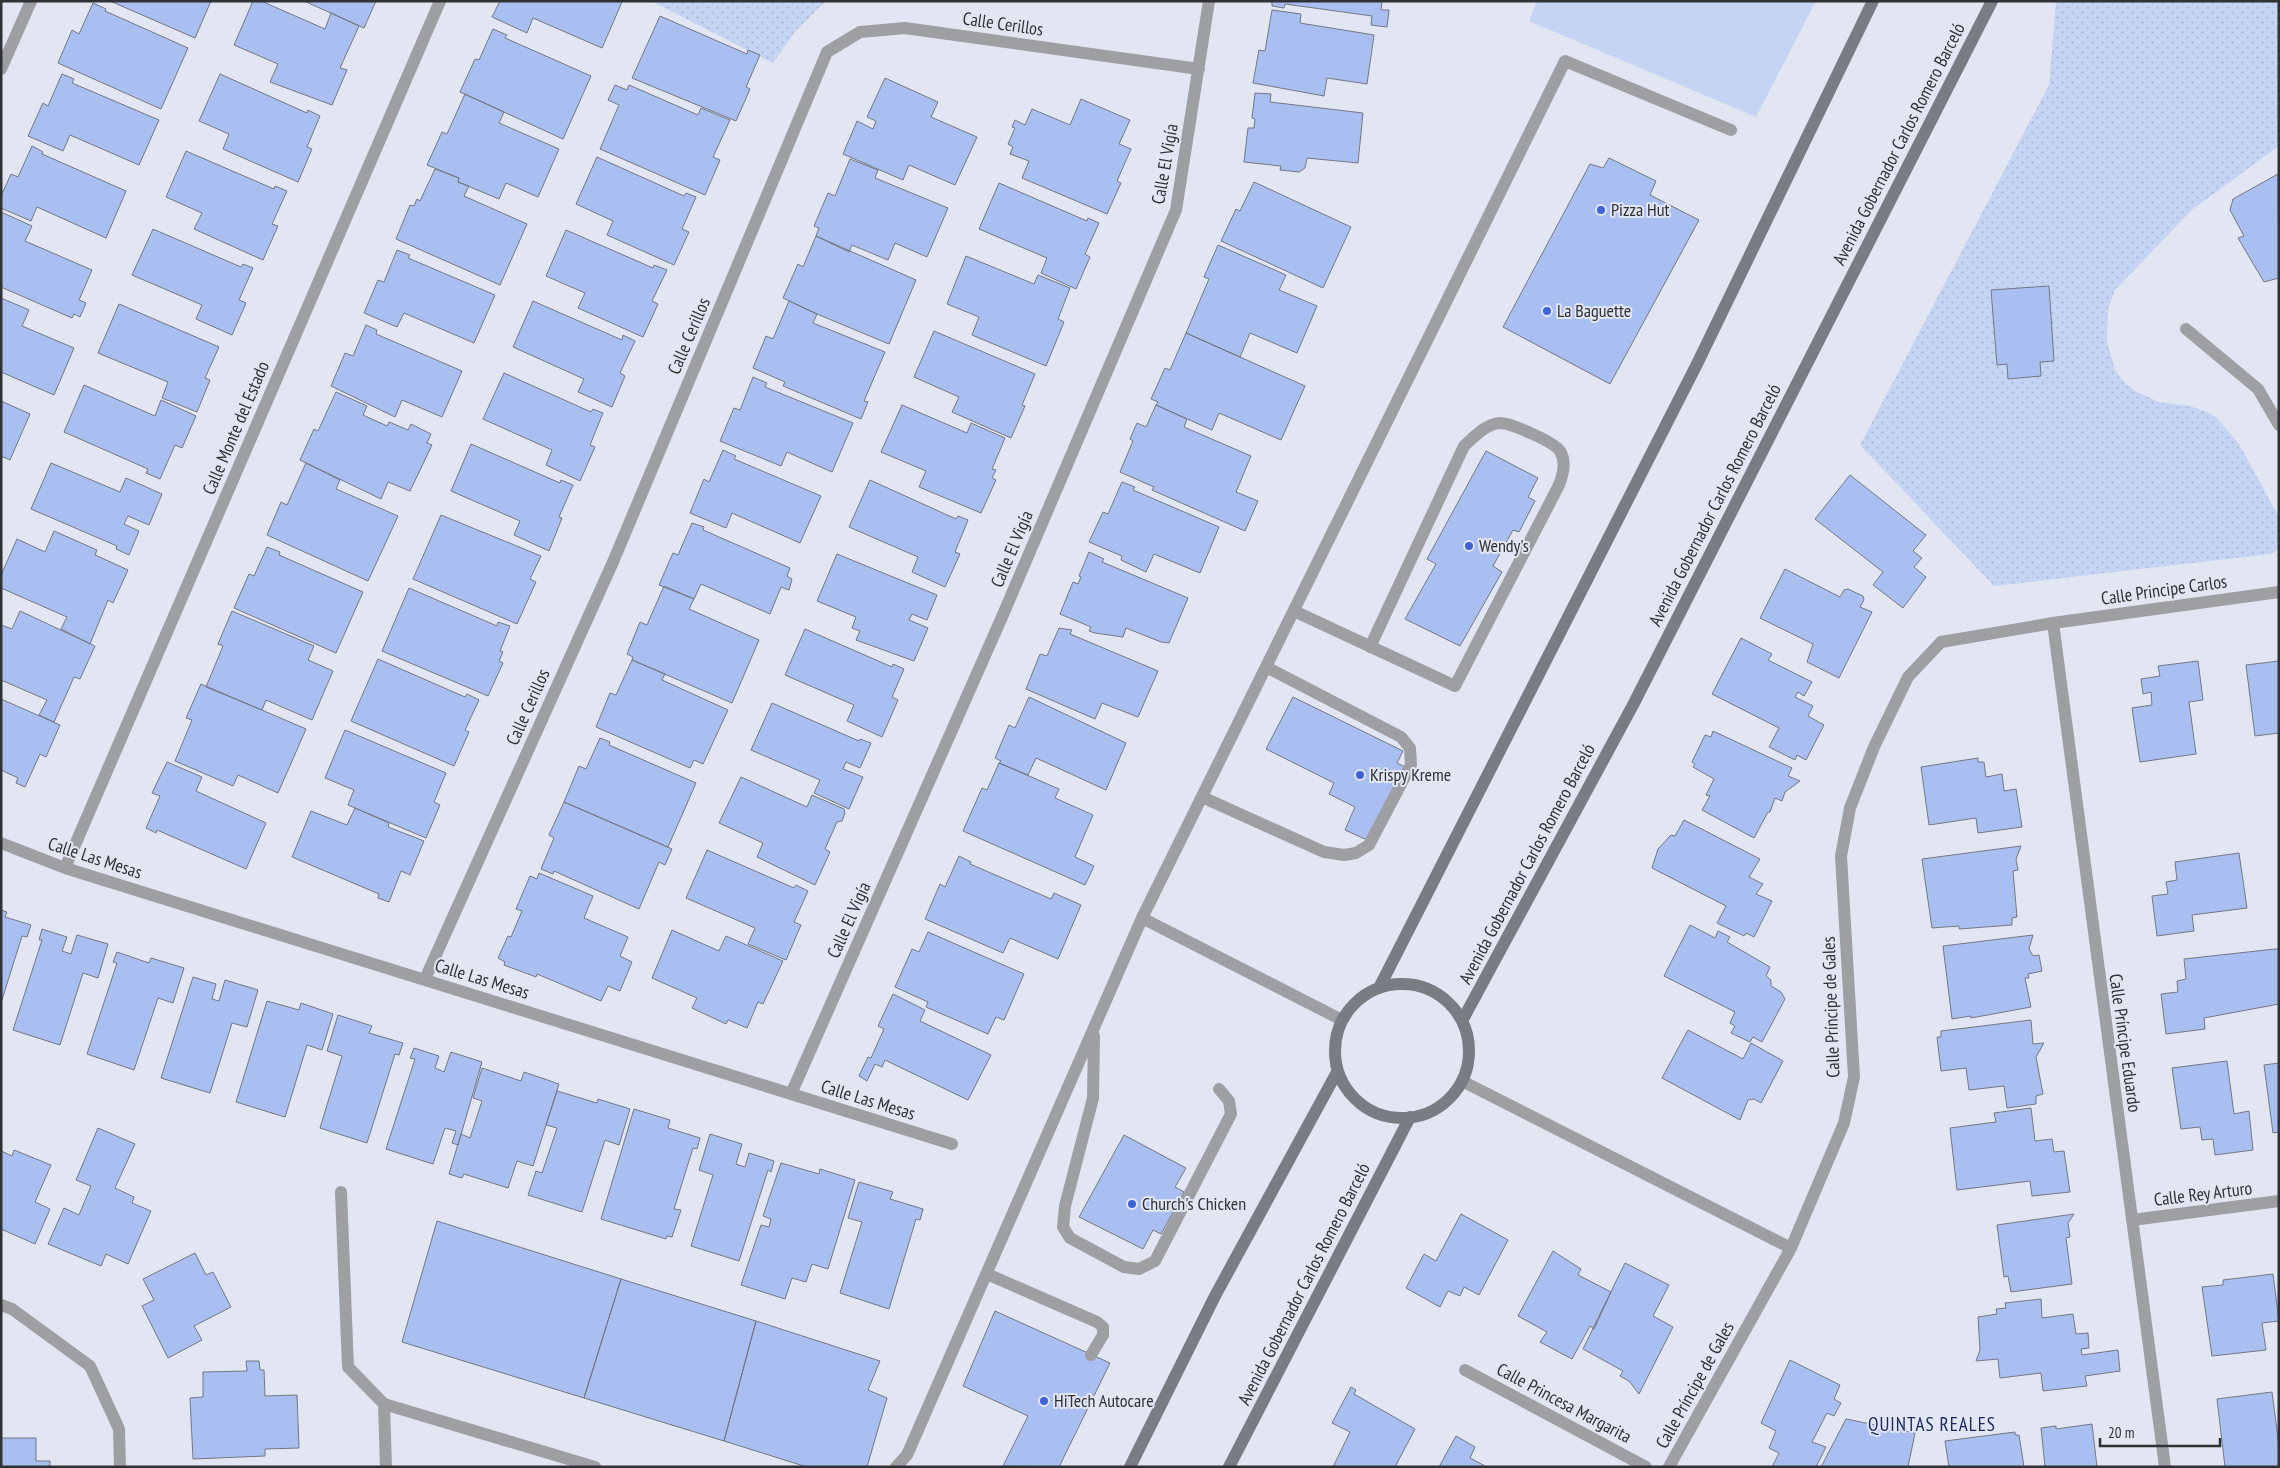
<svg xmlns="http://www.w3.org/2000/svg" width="2280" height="1468" font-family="'PT Sans Narrow',sans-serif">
<defs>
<pattern id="park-dots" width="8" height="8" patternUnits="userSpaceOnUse" patternTransform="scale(1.25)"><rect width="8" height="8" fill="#c6d4f4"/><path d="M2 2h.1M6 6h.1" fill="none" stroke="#aab6d2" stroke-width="1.8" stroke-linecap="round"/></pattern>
</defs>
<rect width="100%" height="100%" fill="#e1e6f2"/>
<path fill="#c6d4f4" d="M1537,1H1816L1756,117L1529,21Z"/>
<path fill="url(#park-dots)" d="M651,1H826L795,32L773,63Z
M2056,1H2279V146L2193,209L2115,290L2108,309L2107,342L2115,370L2124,382L2135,391L2159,402L2190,406L2204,411L2216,417L2227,430L2239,444L2279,517V548L2271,554L1994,586L1860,445L2049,85Z"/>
<path fill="#aabff1" stroke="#737781" d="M110,1H211L195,38Z
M253,1H261L325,29L331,13L359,26L340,68L347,70L332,105L270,82L278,64L234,45Z
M304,1H376L364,28Z
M500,1H621L622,2L602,48L533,18L527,33L492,17Z
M1272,1H1382L1381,10H1389L1387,27L1371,25L1372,16L1285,4L1284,8L1272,6Z
M93,3L106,9L105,11L188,48L161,109L58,63L72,30L79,34Z
M1272,10L1301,14L1300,23L1374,35L1367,84L1327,78L1324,96L1253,83L1259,50L1265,51Z
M660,16L747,54L748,50L760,55L746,87L750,89L736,121L632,78Z
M493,29L507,35L505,38L591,76L563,139L460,92L475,59L479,60Z
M62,74L74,79L72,83L159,120L139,165L70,135L63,151L28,136L43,103L48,106Z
M220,74L307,113L308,110L320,116L307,147L312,149L298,182L223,149L229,134L199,121Z
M885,78L938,102L931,117L977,137L955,185L909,165L903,180L843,154L857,121L873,129L876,121L867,117Z
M615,85L627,90L629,85L698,115L701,108L730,120L713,157L720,160L705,195L600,149L619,105L608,100Z
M1255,93L1271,94L1270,102L1363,113L1358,163L1307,158L1305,168L1299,172L1280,170L1281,166L1244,162L1248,128H1254L1255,119L1252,118Z
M465,94L504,112L499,123L559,149L538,197L506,183L499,199L458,182L459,178L427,165L442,132L447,134Z
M1081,99L1130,120L1119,144L1131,149L1117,181L1121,183L1107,214L1022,178L1029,161L1010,154L1013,147L1008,144L1015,128L1012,127L1015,120L1025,125L1032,109L1070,125Z
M32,146L43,152L42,154L126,191L106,238L37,207L31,221L1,208V196L11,174L18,177Z
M186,151L274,189L275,186L287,191L272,224L278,226L263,260L194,229L202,213L166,197Z
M597,157L684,196L686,193L696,197L682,229L689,232L674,265L607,235L613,221L576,204Z
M1609,158L1656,181L1650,195L1699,220L1610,384L1503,327L1590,164L1603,168Z
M850,159L878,170L875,178L948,208L927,257L895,243L888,260L852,245L849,252L816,236L819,228L814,226L828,193L835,196Z
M435,169L459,178L458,182L469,186L464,196L527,224L500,285L396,239L410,205L414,206L417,199L420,201Z
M2278,174L2279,278L2264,282L2238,238L2244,236L2230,210L2233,199Z
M1254,182L1351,227L1323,288L1221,241L1236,209L1240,211Z
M999,183L1087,221L1088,218L1099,223L1085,254L1090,257L1076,289L1041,273L1047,258L979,229Z
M1,212L32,226L25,241L92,270L79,300L86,303L80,317L74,314L72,318L1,287Z
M153,229L241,267L243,264L253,268L239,300L246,303L232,335L196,319L202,305L132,275Z
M566,230L653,268L654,265L667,270L652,301L658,304L643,337L578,308L585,293L546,276Z
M816,236L916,280L889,344L817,314L783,298L798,264L803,267Z
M1218,245L1286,275L1279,290L1317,306L1297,353L1250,333L1240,357L1186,333L1209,279L1204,277Z
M397,250L410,255L408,258L495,295L474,343L404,313L397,327L364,313L378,280L384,282Z
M966,256L1034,284L1038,275L1070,288L1058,319L1064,322L1046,366L972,335L979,317L947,304Z
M2049,286L2054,361L2040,362L2041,376L2008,379L2007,364L1997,365L1991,290Z
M1,298L29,310L22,326L74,348L54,395L1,372Z
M533,301L622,340L623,335L635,341L620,373L625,376L612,407L578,392L584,379L513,347Z
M789,301L817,314L813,323L885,352L864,401L868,402L861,419L783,386L785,382L753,368L766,336L773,339Z
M119,304L219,347L205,378L210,380L197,412L162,398L168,382L98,353Z
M366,325L377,330L376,334L462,371L442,417L402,400L395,417L331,386L345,353L353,356Z
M934,331L1035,374L1022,405L1025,406L1011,438L952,412L959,397L914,377Z
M1186,333L1305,386L1281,440L1219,413L1212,430L1156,405L1158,402L1151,399L1165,368L1170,370Z
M504,373L591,412L593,409L603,413L590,445L595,447L580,481L546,465L552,450L483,419Z
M753,377L767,383L765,387L853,423L832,472L787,452L781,466L720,441L734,408L740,410Z
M84,385L155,416L161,400L196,416L182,448L175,445L160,479L146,473L148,469L64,432Z
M336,392L367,406L363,415L387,426L389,422L408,430L411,424L431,434L427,443L432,445L410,491L388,482L381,499L300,460L314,429L318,431Z
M1,401L30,414L10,460L1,456Z
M902,405L967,433L971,423L1005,438L992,469L996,470L992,478L996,480L981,513L919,487L926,471L881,452Z
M1156,405L1187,419L1184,427L1251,456L1236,492L1258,501L1245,531L1152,490L1154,487L1120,472L1133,441L1130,439L1137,423L1146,427Z
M471,444L560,483L561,480L573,485L559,517L562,518L549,551L514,535L520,521L451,491Z
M723,450L736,456L734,459L821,496L800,543L732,513L726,528L690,513L704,479L709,482Z
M1486,451L1538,478L1528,497L1535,501L1519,532L1513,530L1493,566L1502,572L1460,646L1405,619L1436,564L1427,559Z
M51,463L120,492L126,478L162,494L149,525L128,516L124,524L139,531L129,555L116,549L117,546L31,509Z
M306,463L340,480L336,489L398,516L368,581L267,535L281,502L287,505Z
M1850,475L1926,535L1913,551L1922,558L1914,567L1926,577L1903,608L1873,585L1883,572L1815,519Z
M870,480L956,519L958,516L968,520L955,552L960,554L945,587L912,572L918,557L849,527Z
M1122,482L1135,487L1133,490L1219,527L1200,573L1154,554L1146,572L1121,560L1122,556L1089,542L1103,512L1108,514Z
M441,515L541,556L530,579L536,582L517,624L413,579Z
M692,523L704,527L703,530L790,568L787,576L792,579L789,590L781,587L770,614L701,584L694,599L659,585L673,553L678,555Z
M54,531L97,550L95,555L128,570L113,603L108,600L90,644L61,629L67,617L1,588V575L17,539L45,552Z
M267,547L280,552L279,555L363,592L336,653L234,608L249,574L254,576Z
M1089,552L1104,559L1102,562L1188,598L1169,643L1161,642L1126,628L1123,637L1095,633L1089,631L1091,627L1060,614L1073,582L1078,584L1081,577L1079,576Z
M837,554L937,595L927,620L912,614L909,620L928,628L914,661L856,640L860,631L852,628L856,617L817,601Z
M1785,569L1840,597L1844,590L1848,589L1863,596L1864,600L1860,607L1872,612L1839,678L1807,662L1813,644L1760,618Z
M664,586L694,599L689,609L759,640L732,703L632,660L633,657L627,654L640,622L647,625Z
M409,588L497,626L498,622L510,626L500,651L503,652L499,661L503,663L488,696L382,651Z
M20,611L95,646L80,679L74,677L54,722L39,715L47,700L1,680V625L12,629Z
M232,611L314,646L308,660L333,671L312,720L266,700L262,710L206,687L223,646L218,644Z
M1059,628L1072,630L1070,634L1158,671L1138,717L1102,703L1095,719L1026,689L1040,654L1047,656Z
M805,629L892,667L893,664L904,669L892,697L898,700L882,737L847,721L854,705L785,675Z
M1741,638L1772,654L1768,660L1812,682L1804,696L1798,692L1795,697L1813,706L1808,716L1824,725L1806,760L1797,755L1795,760L1769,747L1779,728L1712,694Z
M378,659L465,697L467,694L479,700L465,730L469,732L454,766L351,721Z
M632,660L665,674L662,680L728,710L703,764L694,760L690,768L596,727L610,693L616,695Z
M2198,661L2203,700L2189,702L2196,754L2140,762L2132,708L2152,705L2151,692L2143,694L2141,679L2160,676L2158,666Z
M2279,661V733L2255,736L2246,665Z
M201,684L306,729L278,793L238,775L233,786L175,761L192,720L186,718Z
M1029,697L1126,743L1106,790L1036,758L1028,775L999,763L1001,761L995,758L1009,725L1015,728Z
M1293,697L1403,751L1397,763L1405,767L1367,840L1345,830L1355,807L1329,794L1334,783L1266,749Z
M1,699L60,725L46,757L40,754L25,787L16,783L18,778L1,770Z
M772,703L859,741L860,739L871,743L860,768L846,762L843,769L863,777L849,809L814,793L820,780L751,750Z
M345,730L446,773L434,802L440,805L426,838L348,805L354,790L325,778Z
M1713,731L1792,768L1788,776L1800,781L1785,792L1782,801L1775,798L1770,812H1768L1754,838L1702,810L1710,796L1706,795L1714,779L1693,767L1695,764L1692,762L1705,735L1711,737Z
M600,738L610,742L609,745L696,783L668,847L564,802L579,766L586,769Z
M1978,758V762H1984L1986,777L2002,774L2004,791L2016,789L2022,827L1978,833L1976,818L1929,825L1921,767Z
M167,762L202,777L196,791L266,823L246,869L157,830L156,833L146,828L160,796L152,793Z
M999,763L1059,789L1055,798L1093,815L1075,857L1094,866L1085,885L963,831L982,788L987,790Z
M741,777L807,807L812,795L844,809L845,813L842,821L837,822L825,849L830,852L815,885L757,857L763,843L719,823Z
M564,802L672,849L665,865L659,862L639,909L554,871L553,874L541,869L554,838L549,835Z
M355,808L389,823L388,827L424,841L410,875L401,871L389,902L378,898L379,894L292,857L311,811L347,825Z
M1684,820L1760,859L1749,877L1763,884L1756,894L1772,901L1754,937L1746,933L1744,936L1717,923L1726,906L1652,868L1658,849L1671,835L1675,836Z
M2021,846L2016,859L2018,870L2013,871L2017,917L2012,918V925L1959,929V926L1932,928L1922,859Z
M707,850L794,888L796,885L808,891L794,922L801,925L786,960L748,944L755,928L686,898Z
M2239,853L2247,908L2192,915L2194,931L2157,936L2152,896L2168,894L2166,882L2177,880L2175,862Z
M959,856L971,862L970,864L1051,899L1054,893L1081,905L1058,959L1010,938L1003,953L925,919L940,884L945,887Z
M539,873L593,896L584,918L628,937L620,956L632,962L620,991L608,986L601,1001L537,974L536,977L504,965L505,962L498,958L508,936L511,937L522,911L516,909L530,876L537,879Z
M1,910L7,912L5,917L31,925L27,937L22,936L1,1003Z
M1690,925L1715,938L1718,931L1730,937L1727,942L1770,967L1766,976L1771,980V986L1781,992L1785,999L1762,1042L1753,1037L1750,1042L1731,1033L1735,1026L1730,1023L1735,1012L1664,976Z
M42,929L67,937L62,951L71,954L77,935L108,944L98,978L83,973L60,1045L13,1030L42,940H39Z
M672,930L719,951L726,936L783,961L763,1004L758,1002L747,1028L728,1020L726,1024L692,1008L697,998L652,978Z
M928,932L1024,974L1004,1020L996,1017L988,1034L926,1007L928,1002L895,987L912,949L919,952Z
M2033,935L2029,949L2033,956L2039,955L2042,971L2028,974L2029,978H2025L2031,1007L1971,1018V1016L1952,1019L1943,946Z
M2275,949H2279V1004L2204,1018L2205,1029L2166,1034L2161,994L2178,992L2177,981L2186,979L2184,959Z
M117,952L149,963L151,958L184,968L173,1003L158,998L134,1070L87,1054L117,963L113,962Z
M193,977L216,984L212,999L219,1001L225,980L258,990L247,1027L232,1023L210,1093L161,1078Z
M893,994L925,1010L920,1021L991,1055L968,1100L885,1060L882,1067L875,1064L867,1081L859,1076L868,1057L871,1058L884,1029L878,1026Z
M267,1001L299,1010L301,1003L333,1014L322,1050L307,1045L285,1117L236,1102Z
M338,1015L372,1026L369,1033L403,1043L399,1055L395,1054L367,1143L320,1128L342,1056L327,1051Z
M2031,1020L2033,1044L2044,1043L2036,1057L2043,1094L2036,1096V1104L2007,1108L2004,1086L1969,1090L1966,1068L1941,1071L1937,1037H1941V1031Z
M1688,1030L1743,1059L1751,1043L1783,1061L1761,1103L1754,1099L1748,1100L1740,1120L1662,1078Z
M414,1048L439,1056L435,1068L444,1072L451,1052L482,1062L458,1145L452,1143L456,1131L445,1128L433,1164L386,1149L415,1059L410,1058Z
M2227,1061L2234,1114L2249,1111L2253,1150L2215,1155L2213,1139L2202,1140L2200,1127L2181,1129L2172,1068Z
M2279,1063V1132L2273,1133L2264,1065Z
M482,1068L521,1081L524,1072L559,1084L533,1166L517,1161L508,1188L464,1174L462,1178L449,1174L461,1134L470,1138L482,1101L473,1098Z
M557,1091L597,1103L598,1099L630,1109L619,1145L605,1140L582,1212L528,1195L536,1171L542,1173L557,1128L546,1125Z
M2031,1108L2035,1141L2052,1139L2054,1152L2064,1151L2070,1192L2032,1196L2030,1181L1957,1190L1950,1128L1996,1122L1994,1113Z
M634,1109L670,1120L668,1128L700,1138L697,1149L693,1148L674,1209L681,1210L672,1237L667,1236L666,1239L601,1219Z
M98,1128L135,1144L115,1188L134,1197L132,1203L151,1211L128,1264L106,1254L101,1266L48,1244L64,1208L79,1215L91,1186L76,1180Z
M710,1134L742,1144L736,1164L745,1167L749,1153L774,1161L771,1172L768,1170L739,1261L691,1246L713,1175L699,1170Z
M1124,1135L1186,1168L1175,1187L1184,1192L1161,1234L1153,1230L1143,1249L1079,1217Z
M14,1150L51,1165L35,1202L50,1209L35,1244L1,1229V1151L12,1156Z
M781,1163L819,1174L820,1169L855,1180L828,1269L812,1264L806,1282L792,1278L785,1299L741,1285L761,1225L769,1227L771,1219L763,1216Z
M859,1182L893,1192L890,1199L923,1209L920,1220L916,1219L889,1309L840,1293L862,1222L848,1218Z
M1461,1214L1508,1240L1479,1295L1464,1287L1460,1296L1448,1291L1440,1307L1406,1288L1424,1254L1436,1261Z
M2074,1214L2068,1223L2070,1237L2066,1238L2072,1284L2011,1292L2008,1276L2004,1277L1997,1225Z
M437,1221L621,1279L584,1398L402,1342Z
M1553,1251L1581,1269L1578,1275L1611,1292L1594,1329L1590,1326L1572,1359L1540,1342L1547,1332L1518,1316Z
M195,1253L206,1275L213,1272L231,1307L194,1326L202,1340L168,1358L142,1306L154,1300L143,1279Z
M1625,1263L1669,1285L1653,1316L1673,1327L1639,1394L1629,1381L1620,1376L1623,1371L1583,1349Z
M2273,1274L2279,1321L2262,1323L2266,1350L2212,1356L2202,1287L2223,1285V1280Z
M621,1279L756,1321L724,1441L584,1398Z
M2041,1299L2042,1318L2073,1314L2076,1334L2088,1333L2089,1348L2081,1349L2082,1355L2118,1350L2120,1371L2085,1376L2087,1386L2043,1391L2041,1373L2000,1378L1998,1359L1976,1361L1980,1350L1978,1317L1997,1314L1996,1309L2006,1308L2005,1303Z
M995,1311L1110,1363L1059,1467L1003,1466L1028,1416L963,1386Z
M756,1321L880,1361L868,1390L887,1398L867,1467H807L724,1441Z
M1790,1360L1840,1385L1834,1399L1841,1403L1834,1416L1827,1413L1812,1442L1826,1447L1816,1467H1772L1779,1453L1769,1448L1776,1431L1761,1423Z
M246,1361H259L260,1370H264L265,1396L297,1395L299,1448L265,1449V1456L193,1459L190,1398L203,1397V1372L247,1371Z
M1351,1387L1356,1390L1354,1394L1415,1429L1395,1467H1333L1350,1432L1332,1423Z
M2272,1392L2279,1446V1467H2225L2217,1399Z
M1846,1419L1915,1433L1908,1467H1821Z
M2092,1424L2097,1467H2041L2045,1466L2041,1428L2056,1426V1429Z
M2015,1432V1435H2019L2024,1467H1949L1945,1441Z
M1456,1436L1475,1447L1470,1458L1487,1467H1439Z
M1,1438H36V1461H50V1467H1Z"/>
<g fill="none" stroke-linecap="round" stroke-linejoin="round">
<path stroke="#9d9fa3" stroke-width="12" d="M1294,611L1455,686L1559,485C1563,475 1567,462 1560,451C1554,442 1511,423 1500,423C1486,424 1475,436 1464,446L1370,647
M1202,797L1324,852L1344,855L1356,853L1369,845L1411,765L1410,748L1401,737L1266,667
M1094,1036L1093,1098L1065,1206L1063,1227L1070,1238L1124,1267L1139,1269L1155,1261L1231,1114L1229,1101L1219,1089
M987,1274L1097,1322L1103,1327V1335L1091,1355
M896,1467L907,1455L1142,918L1565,61L1731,130"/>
<path stroke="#9d9fa3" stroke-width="12" d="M1,69L31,1
M2186,329L2258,389L2279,425
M2053,623L2165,1467
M1,843L65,868L952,1144
M65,868L440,1
M1142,918L1342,1020
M425,979L613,562L827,52L860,32L905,28L1199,69
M1462,1081L1791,1248
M791,1094L1002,617L1176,210L1209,1
M341,1192L348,1367L384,1404
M2132,1220L2279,1201
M1,1305L12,1309L90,1366L119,1429L120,1467
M1465,1370L1646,1467
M386,1467L384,1404L595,1467
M1669,1467L1791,1248L1844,1123L1854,1077L1841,856L1850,808L1874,747L1908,677L1941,642L2053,623L2279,592"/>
<path stroke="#797c83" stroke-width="12" d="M1335 1051a67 67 0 1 1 134 0a67 67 0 1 1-134 0Z
M1379,988L1697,364L1873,1
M1462,1021L1633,705L1992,1
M1130,1467L1215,1296L1337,1072
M1229,1467L1410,1117"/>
</g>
<g fill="#3f62d4" stroke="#e1e6f2" stroke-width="2">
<circle cx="1601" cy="210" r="5"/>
<circle cx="1547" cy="311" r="5"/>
<circle cx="1469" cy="546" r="5"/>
<circle cx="1360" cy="775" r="5"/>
<circle cx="1132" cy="1204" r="5"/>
<circle cx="1044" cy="1401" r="5"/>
</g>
<g text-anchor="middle" stroke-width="4" stroke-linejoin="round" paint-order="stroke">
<g font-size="18" fill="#2f3135" stroke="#e1e6f2">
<text transform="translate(1003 24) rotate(8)" y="6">Calle Cerillos</text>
<text transform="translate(1899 144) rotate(-63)" y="6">Avenida Gobernador Carlos Romero Barceló</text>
<text transform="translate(1165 164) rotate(-80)" y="6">Calle El Vigía</text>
<text transform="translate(689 336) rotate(-67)" y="6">Calle Cerillos</text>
<text transform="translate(236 428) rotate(-67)" y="6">Calle Monte del Estado</text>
<text transform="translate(1715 505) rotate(-63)" y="6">Avenida Gobernador Carlos Romero Barceló</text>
<text transform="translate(1012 549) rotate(-67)" y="6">Calle El Vigía</text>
<text transform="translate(2164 590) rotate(-8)" y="6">Calle Principe Carlos</text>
<text transform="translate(528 707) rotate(-66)" y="6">Calle Cerillos</text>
<text transform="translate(95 858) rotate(18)" y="6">Calle Las Mesas</text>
<text transform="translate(1527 864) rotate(-62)" y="6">Avenida Gobernador Carlos Romero Barceló</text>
<text transform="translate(849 920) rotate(-66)" y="6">Calle El Vigía</text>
<text transform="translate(482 979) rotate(17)" y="6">Calle Las Mesas</text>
<text transform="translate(1831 1007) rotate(-92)" y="6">Calle Príncipe de Gales</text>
<text transform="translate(2125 1043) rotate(82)" y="6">Calle Príncipe Eduardo</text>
<text transform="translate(868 1100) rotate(17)" y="6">Calle Las Mesas</text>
<text transform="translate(2203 1194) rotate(-7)" y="6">Calle Rey Arturo</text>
<text transform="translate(1304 1284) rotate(-63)" y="6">Avenida Gobernador Carlos Romero Barceló</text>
<text transform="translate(1695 1385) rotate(-61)" y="6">Calle Príncipe de Gales</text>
<text transform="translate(1564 1403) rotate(28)" y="6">Calle Princesa Margarita</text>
</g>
<g font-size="18" fill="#2f3135" stroke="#e1e6f2" text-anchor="start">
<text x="1611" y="216">Pizza Hut</text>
<text x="1557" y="317">La Baguette</text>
<text x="1479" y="552">Wendy's</text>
<text x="1370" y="781">Krispy Kreme</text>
<text x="1142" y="1210">Church's Chicken</text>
<text x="1054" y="1407">HiTech Autocare</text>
</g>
<g font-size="19" letter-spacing="1" fill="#192a61" stroke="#e1e6f2">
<text x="1932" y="1431">QUINTAS REALES</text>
</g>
</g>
<rect width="2280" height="1468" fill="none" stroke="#2f3135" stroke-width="5"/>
<path d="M2100 1438v8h120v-8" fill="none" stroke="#2f3135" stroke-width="2.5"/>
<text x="2108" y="1438" font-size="15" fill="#2f3135" stroke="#e1e6f2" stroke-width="4" paint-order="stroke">20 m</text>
</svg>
